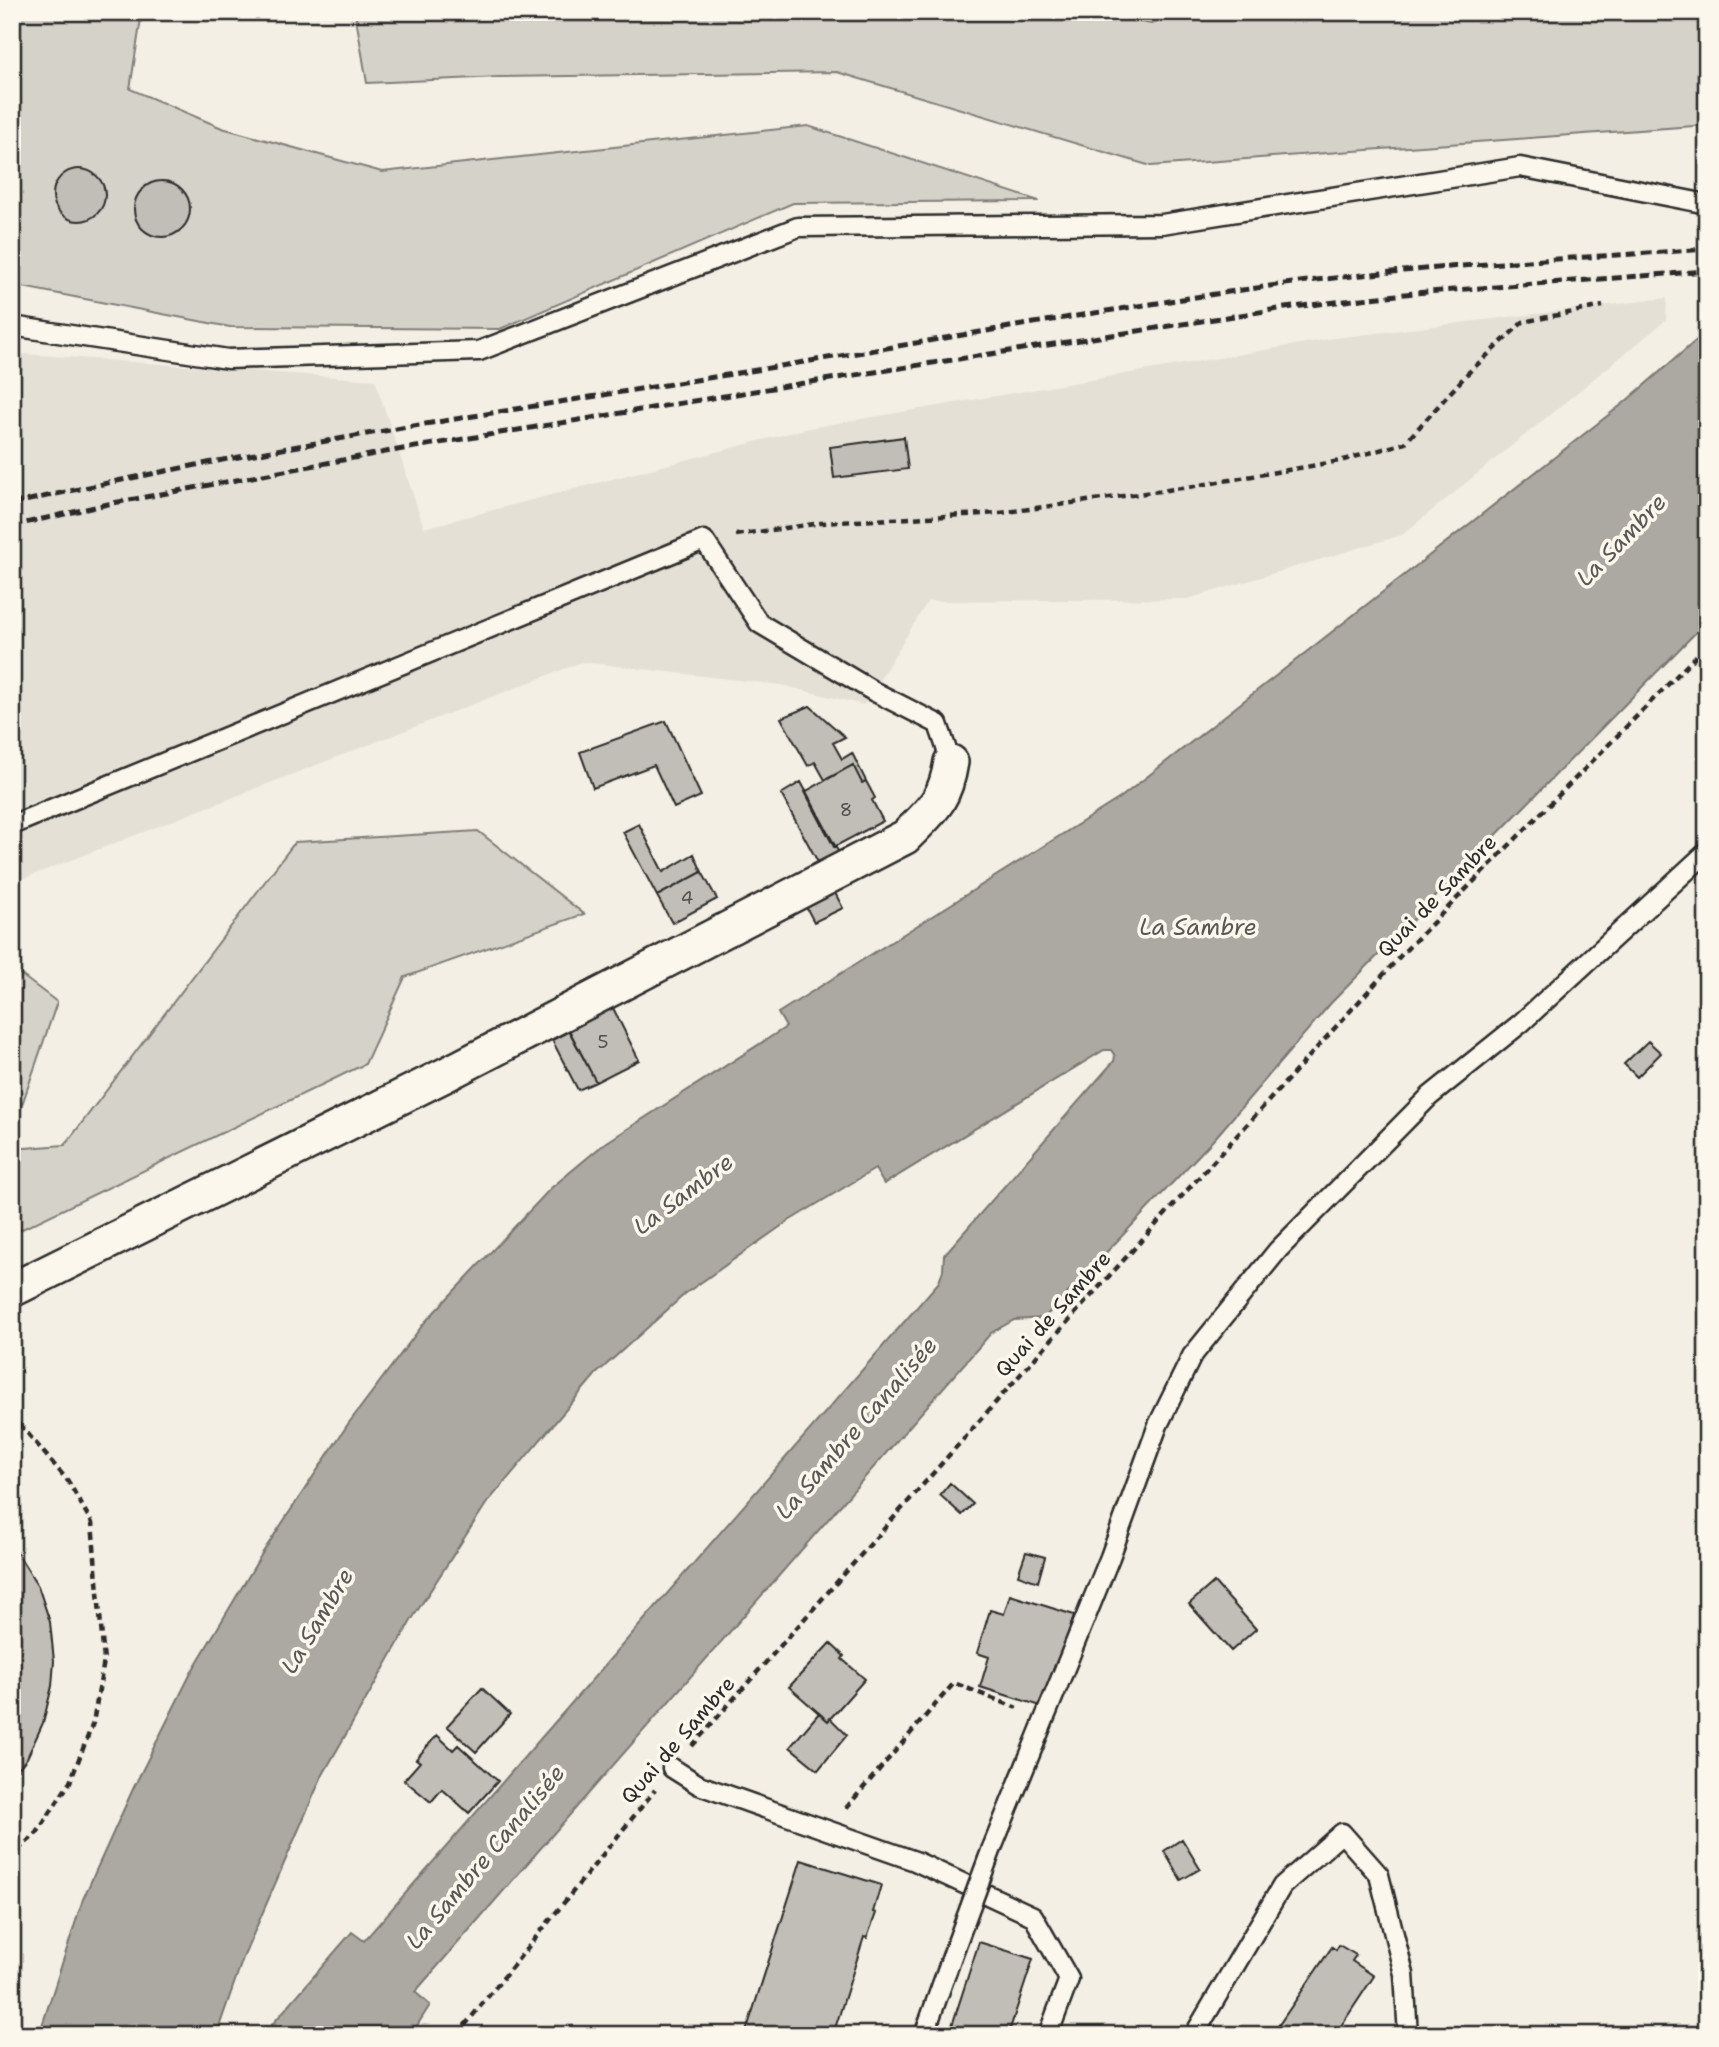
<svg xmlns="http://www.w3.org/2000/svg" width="1719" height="2047" font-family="'Shantell Sans',sans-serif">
<rect width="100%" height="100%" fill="#f3efe4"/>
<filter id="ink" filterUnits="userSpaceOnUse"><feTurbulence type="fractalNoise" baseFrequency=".0143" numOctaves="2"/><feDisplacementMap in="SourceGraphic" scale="14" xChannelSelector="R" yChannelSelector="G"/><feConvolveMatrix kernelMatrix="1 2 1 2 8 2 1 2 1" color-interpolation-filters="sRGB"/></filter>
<g filter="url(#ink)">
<path fill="#e4e0d6" d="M1667,298L1666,320L1402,535L1188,599L928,601L864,705L781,685L582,662L12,883V353L375,380L424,528L809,428L1335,338Z"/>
<path fill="#d5d2c9" stroke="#807e7a" stroke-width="2" d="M12,12H142L130,89L222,128L382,172L808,126L1039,201L793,203L500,329L230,327L12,285Z
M355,12H1087L1151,24L1191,12H1707V125L1151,166L837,72L499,77L367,83Z
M478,831L584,914L405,977L365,1064L12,1234V1149L65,1145L295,842Z
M12,968L57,1002L12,1134Z"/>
<path fill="#aca9a2" stroke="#787772" stroke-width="2" d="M1707,331V621L1331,1003L1215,1138L1044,1318L1014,1320L991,1333L415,1992L430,2005L411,2035H263L352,1932L364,1941L939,1282L943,1270L944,1255L1114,1061L1115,1056L1111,1050H1104L884,1184L875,1169L787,1222L686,1293L596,1374L486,1504L412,1619L321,1778L243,1958L219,2027V2035H39L83,1899L133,1789L192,1671L263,1552L348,1424L425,1322L551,1188L604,1144L786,1027L778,1013L1120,798L1625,402Z"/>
<path fill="#c0beb6" stroke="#2b2b2b" stroke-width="2" d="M53 195a26 26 0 1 1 52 0a26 26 0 1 1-52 0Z
M134 209a28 28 0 1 1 56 0a28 28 0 1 1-56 0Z
M904,437L908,469L834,478L830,447Z
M810,706L845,737L833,743L842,759L852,753L866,781L862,783L853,765L825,780L815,762L808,766L781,718Z
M666,721L701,796L674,808L654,765L593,788L580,752Z
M853,765L862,783L866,781L875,798L872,800L883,821L834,847L805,792Z
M801,782L839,853L819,864L781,794Z
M639,824L663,872L694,854L702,872L657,896L623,832Z
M702,872L717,899L672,923L657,896Z
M835,893L843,908L814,922L806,907Z
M612,1006L639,1060L596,1082L568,1028Z
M569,1031L596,1082L578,1090L552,1040Z
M1648,1041L1661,1053L1637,1077L1624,1064Z
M950,1483L973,1504L962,1515L940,1495Z
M12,1545L38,1586L50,1622L54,1661L52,1686L43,1723L27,1758L12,1776Z
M1026,1552L1045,1557L1038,1582L1018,1575Z
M1214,1582L1256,1629L1231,1651L1189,1604Z
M1010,1595L1074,1615L1044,1707L980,1687L989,1657L977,1653L990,1610L1004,1614Z
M830,1643L844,1656L842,1659L865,1679L828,1721L789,1687Z
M482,1688L510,1714L476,1752L447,1726Z
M819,1713L828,1721L830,1718L847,1735L818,1770L790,1747Z
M437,1735L453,1750L458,1745L498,1781L469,1813L442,1789L431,1802L404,1780L420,1762L416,1759Z
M1182,1839L1200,1869L1181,1880L1164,1851Z
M801,1860L881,1885L873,1912L876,1913L867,1938L864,1937L833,2035H745Z
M979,1942L1033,1959L1008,2035H949Z
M1339,1945L1356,1955L1352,1961L1374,1976L1335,2035H1272L1332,1947L1336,1950Z"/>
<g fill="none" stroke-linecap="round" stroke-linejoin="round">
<g stroke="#2b2b2b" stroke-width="23">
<path id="service" d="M12,326L228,359L479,351L798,227L1162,224L1520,167L1707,204
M12,825L704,540L759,623L873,691L938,724L951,762
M672,1768L699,1785L915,1861L1033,1916L1069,1979L1048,2035
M992,1848L1110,1557L1158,1425L1192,1356L1278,1250L1430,1096L1521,1023L1707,852
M924,2035L955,1948
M1194,2035L1282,1886L1342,1833L1379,1875L1404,1974L1408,2035"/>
</g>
<g stroke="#2b2b2b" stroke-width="38">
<path id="minor" d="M12,1290L443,1076L905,837C932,810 945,801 951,762"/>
</g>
<path stroke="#2b2b2b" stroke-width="4.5" stroke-dasharray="7 5" stroke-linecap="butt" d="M736,535L821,523L1000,513L1189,487L1340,461L1405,443L1467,374L1523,322L1603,306
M12,1415L68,1481L92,1523L104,1661L93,1723L70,1782L37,1833L12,1855
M692,1746L1050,1341L1404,952L1707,645
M846,1808L954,1683L1017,1708
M457,2035L655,1790"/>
<use href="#service" stroke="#fbf7ec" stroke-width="18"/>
<use href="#minor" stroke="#fbf7ec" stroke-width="33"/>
<path stroke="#2b2b2b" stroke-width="5" stroke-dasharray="10 5" stroke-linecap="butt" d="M12,504C242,451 475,416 708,378C898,347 1087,312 1277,285C1420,266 1564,259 1707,249
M12,526L108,504L391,451L779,387L1285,308L1414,293L1707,271"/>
<g stroke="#2b2b2b" stroke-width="23" stroke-linecap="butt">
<path id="service-bridge" d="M955,1948L992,1848"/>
</g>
<use href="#service-bridge" stroke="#fbf7ec" stroke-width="18"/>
</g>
</g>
<g text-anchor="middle" stroke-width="7" stroke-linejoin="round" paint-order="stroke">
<g font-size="18" fill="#50504e">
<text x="846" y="816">8</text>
<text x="687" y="904">4</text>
<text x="603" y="1048">5</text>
</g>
<g font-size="21" fill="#2b2b2b" stroke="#fbf7ec">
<text transform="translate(1437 896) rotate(-46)" y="7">Quai de Sambre</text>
<text transform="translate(1053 1314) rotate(-48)" y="7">Quai de Sambre</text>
<text transform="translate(678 1740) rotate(-49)" y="7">Quai de Sambre</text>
</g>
<g font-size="23" font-style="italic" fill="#585755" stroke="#fbf7ec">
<text transform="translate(1621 540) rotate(-46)" y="8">La Sambre</text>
<text x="1198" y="935">La Sambre</text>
<text transform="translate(683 1194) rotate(-37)" y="8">La Sambre</text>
<text transform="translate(856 1428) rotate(-49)" y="8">La Sambre Canalisée</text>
<text transform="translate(317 1621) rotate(-59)" y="8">La Sambre</text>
<text transform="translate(485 1857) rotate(-50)" y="8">La Sambre Canalisée</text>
</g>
</g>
<rect width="1719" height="2047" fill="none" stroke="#fbf7ec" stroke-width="42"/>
<rect x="21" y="21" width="1677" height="2005" fill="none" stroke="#2b2b2b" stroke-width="2.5" filter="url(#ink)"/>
</svg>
